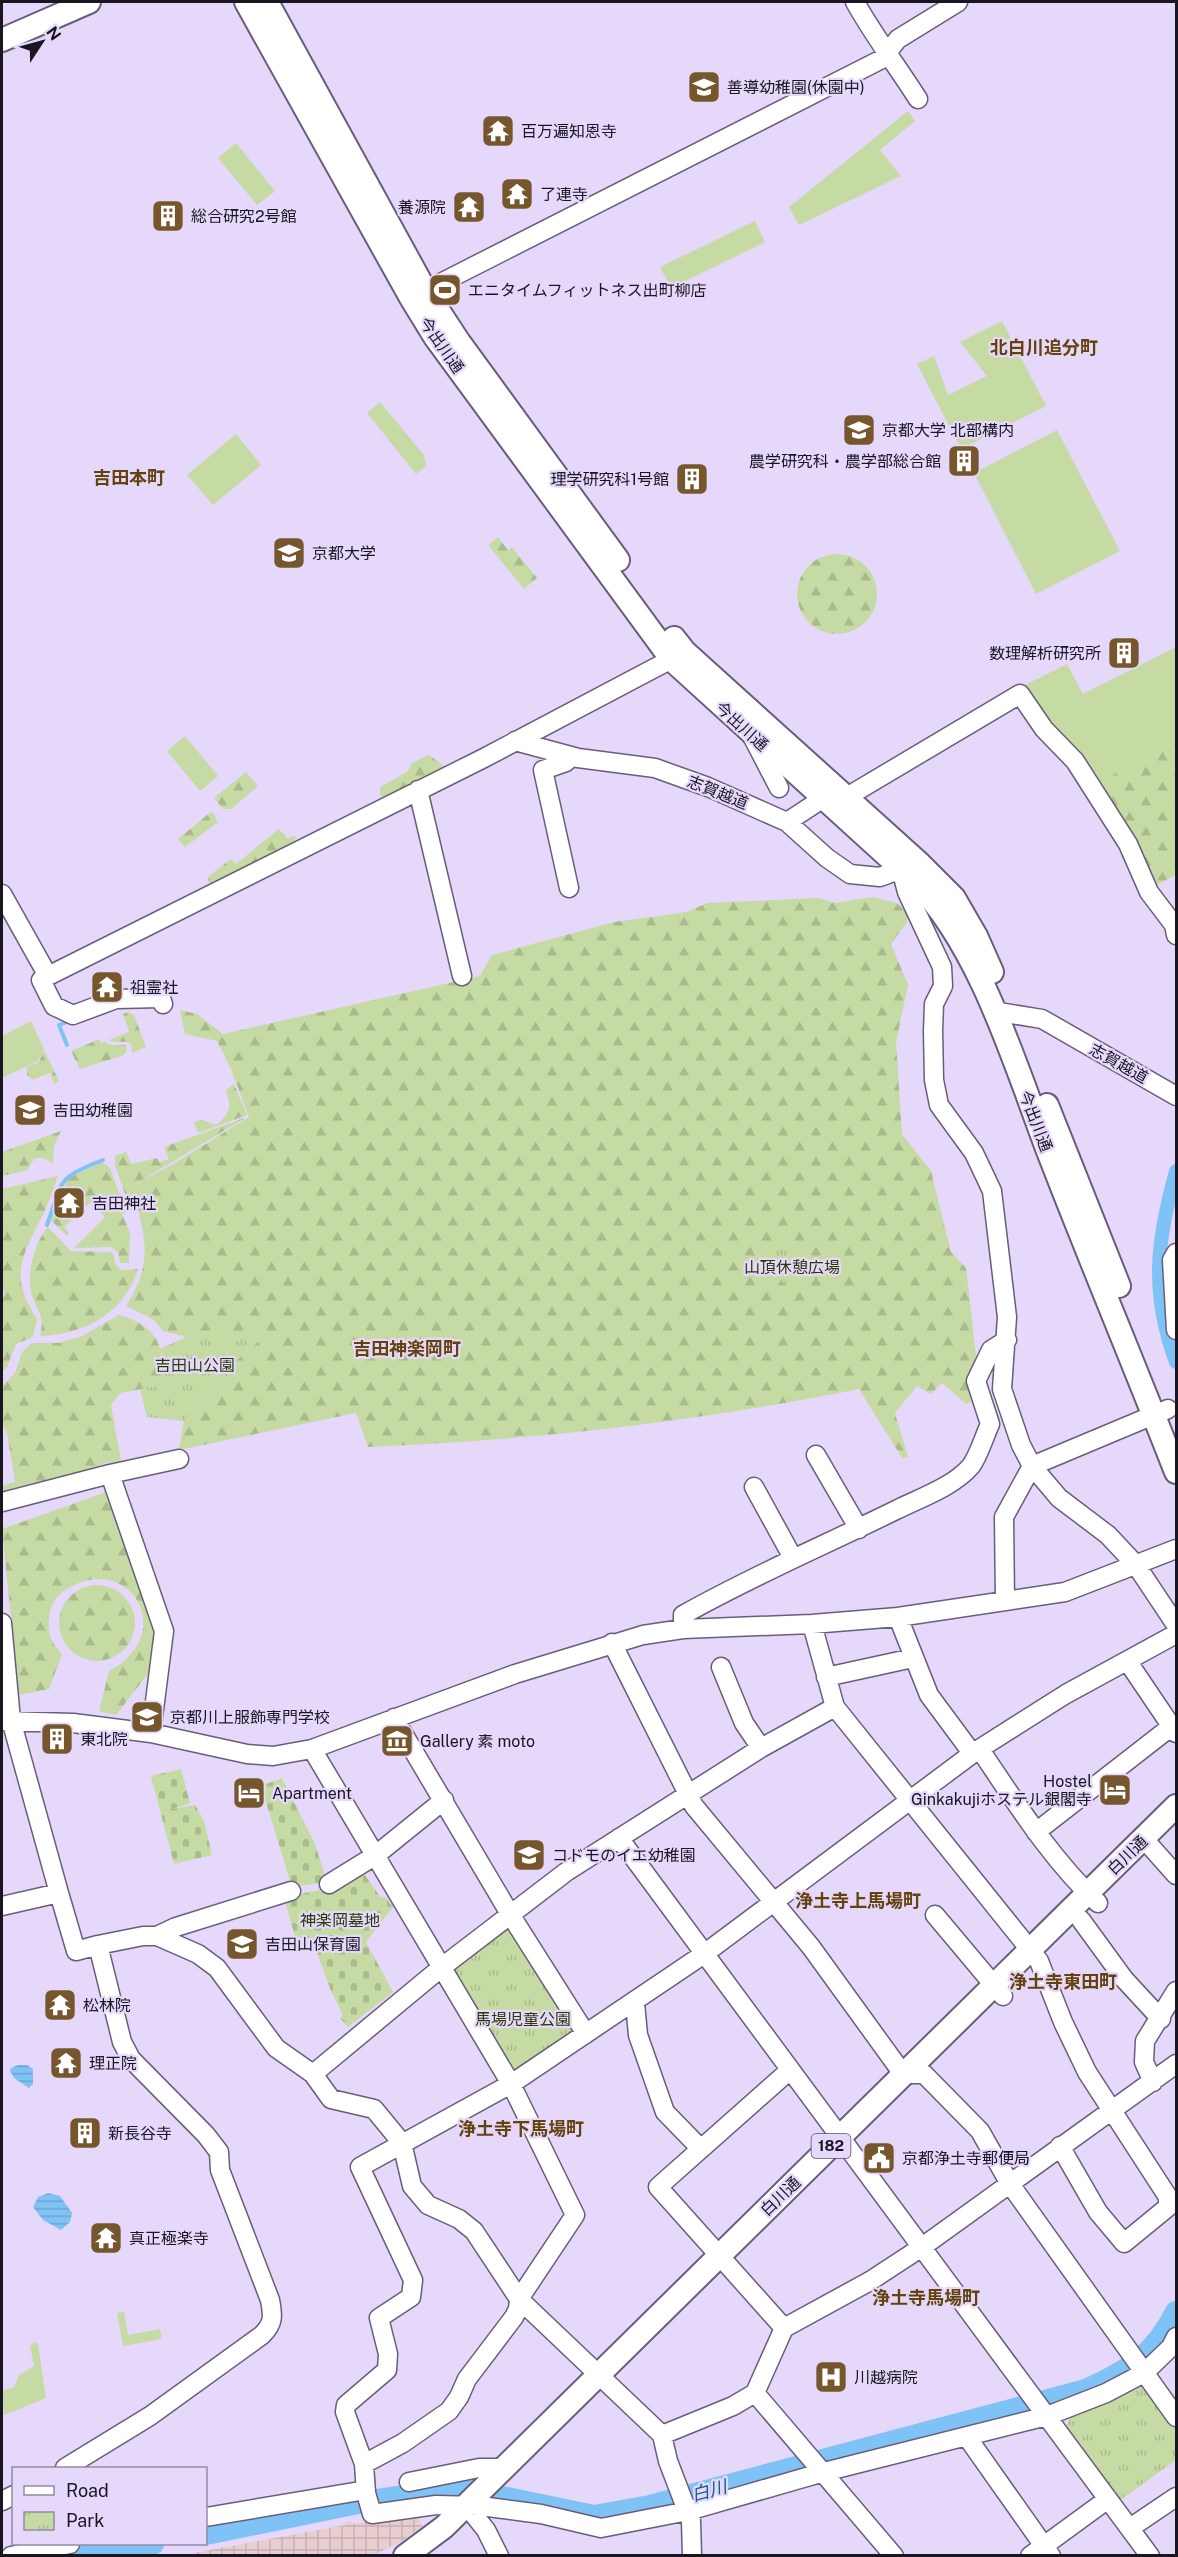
<svg xmlns="http://www.w3.org/2000/svg" width="1178" height="2557" font-family="'Public Sans','Noto Sans JP',sans-serif">
<defs>
<pattern id="industrial-grid" width="8" height="8" patternUnits="userSpaceOnUse" patternTransform="scale(1.5)"><rect width="8" height="8" fill="#e8cecf"/><path d="M0 4h8M4 0v8" fill="none" stroke="#c6b0b1"/></pattern>
<pattern id="forest-firs" width="22" height="20" patternUnits="userSpaceOnUse" patternTransform="scale(1.5)"><rect width="22" height="20" fill="#c5dba3"/><path d="M5 1l3.5 6h-7zM16 11l3.5 6h-7z" fill="#a9bb8c"/></pattern>
<pattern id="cemetery-stones" width="16" height="16" patternUnits="userSpaceOnUse" patternTransform="scale(1.5)"><rect width="16" height="16" fill="#c5dba3"/><path d="M2 7V4a2 2 0 0 1 4 0v3zM10 15v-3a2 2 0 0 1 4 0v3z" fill="#a9bb8c"/></pattern>
<pattern id="park-tufts" width="24" height="20" patternUnits="userSpaceOnUse" patternTransform="scale(1.5)"><rect width="24" height="20" fill="#c5dba3"/><path d="M3 7l-1-3M5 7V3M7 7l1-3M15 17l-1-3M17 17v-4M19 17l1-3" fill="none" stroke="#a9bb8c"/></pattern>
<pattern id="water-rules" width="6" height="5" patternUnits="userSpaceOnUse" patternTransform="scale(1.5)"><rect width="6" height="5" fill="#7fc2f5"/><path d="M0 2.5h6" fill="none" stroke="#6da6d2"/></pattern>
</defs>
<rect width="100%" height="100%" fill="#e5d8fb"/>
<path fill="url(#industrial-grid)" d="M417,2512L422,2526L402,2541L374,2555L177,2556L345,2525V2522L352,2521L353,2524Z"/>
<path fill="#c5dba3" d="M908,111L915,121L880,150L901,176L799,225L789,207Z
M236,143L275,191L257,205L218,158Z
M755,221L765,242L671,288L660,267Z
M1002,321L1046,406L961,449L917,364L934,356L948,395L987,376L960,342Z
M380,402L424,455L426,466L416,474L367,413Z
M1057,430L1120,551L1036,594L974,473Z
M236,434L261,465L213,505L187,475Z
M1176,647V875L1150,888L1021,687L1067,664L1083,694Z
M185,736L218,776L200,791L167,751Z
M31,1021L44,1049L38,1061L2,1078V1036Z
M124,2312L128,2335L160,2329L162,2339L123,2346L117,2313Z
M35,2342L38,2344L46,2398L4,2415L2,2391L14,2387L19,2375L34,2366L30,2346Z"/>
<path fill="url(#forest-firs)" d="M498,537L508,550L512,547L537,578L524,589L488,545Z
M797 594a40 40 0 1 1 80 0a40 40 0 1 1-80 0Z
M1176,729V875L1150,888L1095,785L1161,748Z
M429,755L444,766L442,768L385,798L380,795V787L407,772L412,763Z
M246,772L258,786L231,809H223L214,798Z
M212,811L218,822L185,847L178,839Z
M279,829L287,838L296,836L294,842L212,884L208,882L209,876L231,859L236,864Z
M873,897L897,903L908,914L907,922L891,944L908,985L896,1042L902,1134L931,1171L951,1252L966,1268L981,1398L966,1404L942,1383L931,1394L917,1386L895,1413L908,1457L902,1458L859,1389C694,1422 536,1440 368,1447L356,1413L179,1450L184,1421L201,1394L218,1386L232,1364L259,1341L208,1333L186,1337L163,1331L154,1320L126,1306C153,1264 146,1240 134,1194L137,1209L131,1211L115,1165V1156L126,1152L131,1164L156,1158L160,1162L169,1159L164,1147L247,1117L132,1186L175,1163L249,1117L231,1069L217,1041L185,1034L180,1010L197,1014L223,1034L480,976L492,955L614,922L687,912L707,903L819,898L834,903Z
M128,1012L134,1015L146,1047L132,1053L131,1044C124,1039 116,1045 109,1040L129,1032L123,1014Z
M100,1039L101,1043L105,1042L109,1045H126L127,1050L124,1055L80,1069L71,1051Z
M44,1050L59,1081L54,1084L50,1073L32,1080L27,1075V1067L39,1062Z
M234,1084L247,1115L198,1133L194,1122L201,1120L217,1125C230,1112 232,1108 226,1090Z
M61,1131L54,1146L53,1164C46,1159 42,1156 34,1159L27,1170L2,1176V1152Z
M102,1162L110,1168L126,1213L122,1214L130,1233L129,1263H120L118,1252L111,1247L74,1248L105,1217L91,1202L64,1227L69,1233L67,1236L51,1220L68,1178Z
M58,1176C53,1189 48,1206 41,1219C20,1259 10,1278 37,1319L33,1337L16,1344L7,1367L2,1372V1300L5,1293L2,1288V1189Z
M48,1227L71,1251L111,1252L114,1255L115,1264L121,1270L138,1269C124,1314 85,1334 40,1336C45,1314 38,1314 32,1295C26,1274 34,1243 48,1227Z
M119,1315C159,1327 164,1346 164,1385L120,1393L111,1405L121,1461L106,1463L2,1501V1486L15,1482L7,1433L2,1424V1386L15,1373L22,1352L32,1343H59L82,1336Z
M109,1491L155,1623L150,1671L116,1715L99,1711L109,1671C179,1633 130,1555 72,1586C63,1591 53,1598 51,1608C46,1628 48,1639 62,1654L49,1689L19,1695L2,1529Z
M59 1623a38 38 0 1 1 76 0a38 38 0 1 1-76 0Z"/>
<path fill="url(#cemetery-stones)" d="M181,1769L190,1803L172,1809L195,1805L204,1821L212,1855L174,1864L151,1776Z
M282,1778L315,1844L327,1882L292,1887L261,1786Z
M362,1871L381,1898L384,1896L393,1907L366,1942L393,1992L348,2027L340,2018L343,2015L331,1991L312,1939L295,1937L286,1904V1897L329,1888Z"/>
<path fill="url(#park-tufts)" d="M789,1236L818,1274L792,1294L770,1265L771,1250Z
M208,1333H252L259,1341L232,1364L218,1386L201,1394L184,1421L147,1417L140,1389L164,1385V1357L160,1349L186,1337Z
M505,1925L512,1928L574,2028L572,2038L519,2074L510,2071L453,1974L454,1967Z
M1147,2384L1176,2424V2460L1119,2501L1065,2428L1071,2417Z"/>
<path fill="url(#water-rules)" d="M18,2065H27L33,2069V2084L29,2088L14,2078L10,2071L11,2068Z
M48,2193L60,2196L72,2213L70,2222L61,2230L43,2220L33,2207L38,2197Z"/>
<g fill="none" stroke-linecap="round" stroke-linejoin="round">
<path stroke="#7fc2f5" stroke-width="4" d="M67,1045L59,1025L69,1021
M47,1225C63,1180 56,1178 103,1160"/>
<path stroke="#7fc2f5" stroke-width="14" d="M1176,1171C1157,1240 1150,1292 1176,1362"/>
<path stroke="#7fc2f5" stroke-width="22" d="M206,2534L358,2503L458,2488L594,2516L650,2506L1086,2390C1130,2370 1154,2355 1176,2312
M85,2556L153,2544"/>
<g stroke="#685d7b" stroke-width="21">
<path id="minor" d="M855,2C874,36 897,66 918,99
M415,296L882,59L898,39L958,2
M752,736L779,788
M515,741L578,758L655,768L708,787L787,822L827,858L850,874L880,877L901,869L907,892L942,967L943,986L934,1004L933,1031L934,1080L939,1105L974,1153L992,1191L1007,1317L1002,1389L1021,1445L1032,1466L1059,1498L1108,1535L1136,1565L1176,1625
M418,790L462,976
M845,798L1020,694L1044,729L1075,761L1128,844L1149,892L1174,925L1176,935
M787,822L822,799
M569,888L543,770L566,762L570,757
M2,894L48,976L484,758L683,653
M41,980L54,1006L73,1015L116,999L161,998L163,1004
M993,1011L1042,1019L1176,1096
M1176,1253L1172,1260L1176,1330
M816,1455L859,1529
M110,1474L164,1631L151,1733
M754,1487L793,1558
M2,1502L110,1474L179,1459
M1005,1601L1004,1517L1032,1466L1168,1409
M898,1617L929,1695L969,1749L983,1754C1018,1806 1052,1860 1098,1903
M2,1623L11,1720L59,1893L2,1906
M812,1624L835,1707L1039,1961L1063,2022L1087,2072L1168,2197V2207L1124,2243L1098,2212L1060,2146
M683,1629V1615C752,1576 825,1545 896,1510C920,1498 953,1487 971,1466C979,1455 984,1437 990,1424L976,1381L991,1350L1007,1340
M1176,1634L1066,1694L976,1751L704,1954L511,2084L360,2167L413,2280L411,2297L379,2318L388,2354L387,2370L346,2405L345,2412L364,2464L366,2493L372,2514L436,2505L480,2506L541,2514L601,2528L688,2511L824,2472L1047,2416L1106,2393L1144,2373L1171,2347L1176,2337
M612,1643L694,1806L811,1947L903,2074H924L980,2131L1010,2184L1176,2417
M1128,1662L1176,1733
M721,1667L744,1723L761,1748
M826,1677L913,1658
M394,1718L510,1914L586,2034
M2,1721L73,1723L151,1733L247,1754L273,1756L312,1749L515,1674L643,1635L683,1629L812,1624L898,1617L1065,1592L1176,1549
M312,1749L511,2084L575,2215L519,2299L662,2435L668,2461L691,2521L692,2556
M1036,1832L1172,1726
M619,1838L1150,2556
M1144,1839L1176,1875
M329,1884L376,1855L444,1800
M59,1893L76,1951L98,1945
M935,1915L1003,1996
M1081,1920L1124,1979L1161,2019
M157,1936L176,1927L291,1891
M635,2003L638,2035L665,2112L700,2148
M313,2074L442,1967L566,1872L761,1748L835,1707
M1153,2082L1144,2062L1145,2041L1176,1991
M784,2328L658,2187L790,2070
M755,2393L894,2556
M662,2435L733,2406L755,2393L784,2328L870,2281L922,2247L1176,2064
M967,2437L1051,2556
M65,2468L150,2416L262,2335C274,2323 273,2316 270,2300L220,2170L219,2152L206,2135L131,2059L122,2042L98,1945L143,1936H157L198,1954L217,1968L276,2048L313,2074L331,2099L374,2109L402,2143L412,2186L428,2205L459,2219L474,2231L519,2299L518,2309L514,2317L467,2379L459,2397L449,2411L403,2443L364,2464
M409,2482L479,2468H503
M2,2501L14,2495
M466,2505L486,2530L499,2556
M206,2517L366,2490
M1130,2528L1176,2497
M11,2556L70,2544
M1030,2556L1108,2499"/>
</g>
<g stroke="#685d7b" stroke-width="26">
<path id="major" d="M246,2L411,298L435,337L672,660L915,881C983,949 1018,1075 1053,1164C1093,1267 1136,1369 1176,1472
M267,2L425,290L459,342L618,560
M2,40L89,2
M674,638L685,652L920,864L954,898L976,936L992,972
M1047,1105L1119,1286
M405,2556L444,2527L1176,1806"/>
</g>
<use href="#minor" stroke="#fff" stroke-width="18"/>
<use href="#major" stroke="#fff" stroke-width="22"/>
</g>
<defs>
<g id="school-square" transform="scale(1.725)"><rect x="-9" y="-9" width="18" height="18" rx="4" fill="#76562c" stroke="#e5d8fb"/><path d="M0-5L7-2L0 1L-7-2ZM-4 1L0 2.5L4 1V4Q0 6-4 4Z" fill="#fff"/></g>
<g id="temple-square" transform="scale(1.725)"><rect x="-9" y="-9" width="18" height="18" rx="4" fill="#76562c" stroke="#e5d8fb"/><path d="M0-6L5-2H3V0L6.5 2.5H4V6H1.5V3h-3V6H-4V2.5H-6.5L-3 0V-2H-5Z" fill="#fff"/></g>
<g id="building-square" transform="scale(1.725)"><rect x="-9" y="-9" width="18" height="18" rx="4" fill="#76562c" stroke="#e5d8fb"/><path d="M-4-6H4V6H1V3H-1V6H-4ZM-2.5-4.3h1.7v1.8h-1.7ZM.8-4.3h1.7v1.8H.8ZM-2.5-1h1.7V.8h-1.7ZM.8-1h1.7V.8H.8Z" fill="#fff"/></g>
<g id="stadium-square" transform="scale(1.725)"><rect x="-9" y="-9" width="18" height="18" rx="4" fill="#76562c" stroke="#e5d8fb"/><path d="M0-5a6.5 5 0 1 0 0 10a6.5 5 0 1 0 0-10ZM-3.5-1.8h7v3.6h-7Z" fill="#fff"/></g>
<g id="university-square" transform="scale(1.725)"><rect x="-9" y="-9" width="18" height="18" rx="4" fill="#76562c" stroke="#e5d8fb"/><path d="M0-5L7-2L0 1L-7-2ZM-4 1L0 2.5L4 1V4Q0 6-4 4Z" fill="#fff"/></g>
<g id="museum-square" transform="scale(1.725)"><rect x="-9" y="-9" width="18" height="18" rx="4" fill="#76562c" stroke="#e5d8fb"/><path d="M0-6L6-3V-2H-6V-3ZM-5-1h2V3h-2ZM-1-1h2V3h-2ZM3-1h2V3H3ZM-6 4H6V6H-6Z" fill="#fff"/></g>
<g id="hotel-square" transform="scale(1.725)"><rect x="-9" y="-9" width="18" height="18" rx="4" fill="#76562c" stroke="#e5d8fb"/><path d="M-6-4.5h1.5V1H6V5H4.5V3h-9V5H-6ZM-4 0a1.8 1.8 0 1 1 3.6 0ZM.5 0V-2.5h3Q6-2.5 6 0Z" fill="#fff"/></g>
<g id="civic-square" transform="scale(1.725)"><rect x="-9" y="-9" width="18" height="18" rx="4" fill="#76562c" stroke="#e5d8fb"/><path d="M-.6-6.5H3V-4.5H.6V-3L4-1V1h2V6H-6V1h2V-1L-.6-3ZM-1.2 2.5V6h2.4V2.5Z" fill="#fff"/></g>
<g id="hospital-square" transform="scale(1.725)"><rect x="-9" y="-9" width="18" height="18" rx="4" fill="#76562c" stroke="#e5d8fb"/><path d="M-5-5h3v3.5h4V-5h3V5h-3V1.5h-4V5h-3Z" fill="#fff"/></g>
</defs>
<g fill-rule="evenodd">
<use href="#school-square" x="704" y="87"/>
<use href="#temple-square" x="498" y="131"/>
<use href="#temple-square" x="517" y="194"/>
<use href="#temple-square" x="469" y="207"/>
<use href="#building-square" x="168" y="216"/>
<use href="#stadium-square" x="445" y="290"/>
<use href="#university-square" x="859" y="430"/>
<use href="#building-square" x="964" y="461"/>
<use href="#building-square" x="692" y="479"/>
<use href="#university-square" x="289" y="553"/>
<use href="#building-square" x="1124" y="653"/>
<use href="#temple-square" x="107" y="987"/>
<use href="#school-square" x="30" y="1110"/>
<use href="#temple-square" x="69" y="1203"/>
<use href="#university-square" x="147" y="1717"/>
<use href="#building-square" x="57" y="1739"/>
<use href="#museum-square" x="397" y="1741"/>
<use href="#hotel-square" x="1115" y="1790"/>
<use href="#hotel-square" x="249" y="1793"/>
<use href="#school-square" x="529" y="1855"/>
<use href="#school-square" x="242" y="1944"/>
<use href="#temple-square" x="60" y="2005"/>
<use href="#temple-square" x="66" y="2063"/>
<use href="#building-square" x="85" y="2133"/>
<use href="#civic-square" x="879" y="2158"/>
<use href="#temple-square" x="106" y="2238"/>
<use href="#hospital-square" x="831" y="2377"/>
</g>
<g text-anchor="middle" stroke-width="4.5" stroke-linejoin="round" paint-order="stroke">
<rect fill="#e5d8fb" stroke="#565062" stroke-width="1.5" x="811.5" y="2134" width="39" height="24" rx="4.5"/>
<g font-size="15" font-weight="bold" fill="#191521">
<text x="831" y="2151">182</text>
</g>
<g font-size="16" fill="#191521" stroke="#e5d8fb" text-anchor="start">
<text x="727" y="93">善導幼稚園(休園中)</text>
<text x="521" y="137">百万遍知恩寺</text>
<text x="540" y="200">了連寺</text>
<text x="446" y="213" text-anchor="end">養源院</text>
<text x="191" y="222">総合研究2号館</text>
<text x="468" y="296">エニタイムフィットネス出町柳店</text>
<text x="882" y="436">京都大学 北部構内</text>
<text x="941" y="467" text-anchor="end">農学研究科・農学部総合館</text>
<text x="669" y="485" text-anchor="end">理学研究科1号館</text>
<text x="312" y="559">京都大学</text>
<text x="1101" y="659" text-anchor="end">数理解析研究所</text>
<text x="130" y="993">祖霊社</text>
<text x="53" y="1116">吉田幼稚園</text>
<text x="92" y="1209">吉田神社</text>
<text x="170" y="1723">京都川上服飾専門学校</text>
<text x="80" y="1745">東北院</text>
<text x="420" y="1747">Gallery 素 moto</text>
<text x="1092" y="1787" text-anchor="end">Hostel<tspan x="1092" dy="18">Ginkakujiホステル銀閣寺</tspan></text>
<text x="272" y="1799">Apartment</text>
<text x="552" y="1861">コドモのイエ幼稚園</text>
<text x="265" y="1950">吉田山保育園</text>
<text x="83" y="2011">松林院</text>
<text x="89" y="2069">理正院</text>
<text x="108" y="2139">新長谷寺</text>
<text x="902" y="2164">京都浄土寺郵便局</text>
<text x="129" y="2244">真正極楽寺</text>
<text x="854" y="2383">川越病院</text>
</g>
<g font-size="16" fill="#191521" stroke="#e5d8fb">
<text transform="translate(442 345) rotate(55)" y="6">今出川通</text>
<text transform="translate(742 726) rotate(42)" y="6">今出川通</text>
<text transform="translate(718 792) rotate(22)" y="6">志賀越道</text>
<text transform="translate(1119 1063) rotate(29)" y="6">志賀越道</text>
<text transform="translate(1036 1121) rotate(69)" y="6">今出川通</text>
<text transform="translate(1127 1855) rotate(-44)" y="6">白川通</text>
<text transform="translate(780 2196) rotate(-44)" y="6">白川通</text>
</g>
<g font-size="16" fill="#2a3a04" stroke="#e5d8fb">
<text x="792" y="1273">山頂休憩広場</text>
<text x="195" y="1371">吉田山公園</text>
<text x="340" y="1926">神楽岡墓地</text>
<text x="523" y="2025">馬場児童公園</text>
</g>
<g font-size="18" font-weight="bold" fill="#64420d" stroke="#e5d8fb">
<text x="1044" y="354">北白川追分町</text>
<text x="129" y="484">吉田本町</text>
<text x="407" y="1355">吉田神楽岡町</text>
<text x="858" y="1907">浄土寺上馬場町</text>
<text x="1063" y="1988">浄土寺東田町</text>
<text x="521" y="2135">浄土寺下馬場町</text>
<text x="926" y="2304">浄土寺馬場町</text>
</g>
<g font-size="18" font-style="italic" fill="#0b5c8b" stroke="#e5d8fb">
<text transform="translate(709 2491) rotate(-15)" y="6">白川</text>
</g>
</g>
<rect width="1178" height="2557" fill="none" stroke="#191521" stroke-width="6"/>
<rect x="12" y="2467" width="195" height="78" fill="#e5d8fb" stroke="#938aa4" stroke-width="1.5"/>
<rect x="24" y="2486" width="30" height="9" fill="#ffffff" stroke="#938aa4" stroke-width="1.5"/>
<text x="66" y="2497" font-size="18" fill="#191521">Road</text>
<rect x="24" y="2512" width="30" height="18" fill="url(#park-tufts)" stroke="#938aa4" stroke-width="1.5"/>
<text x="66" y="2527" font-size="18" fill="#191521">Park</text>
<g transform="translate(42 42) rotate(54)" stroke="#e5d8fb" stroke-width="4.5" paint-order="stroke">
<path d="M0-4.5L10 22L0 15L-10 22Z" fill="#191521"/>
<text y="-9" font-size="16" font-weight="bold" text-anchor="middle" fill="#191521">N</text>
</g>
</svg>
